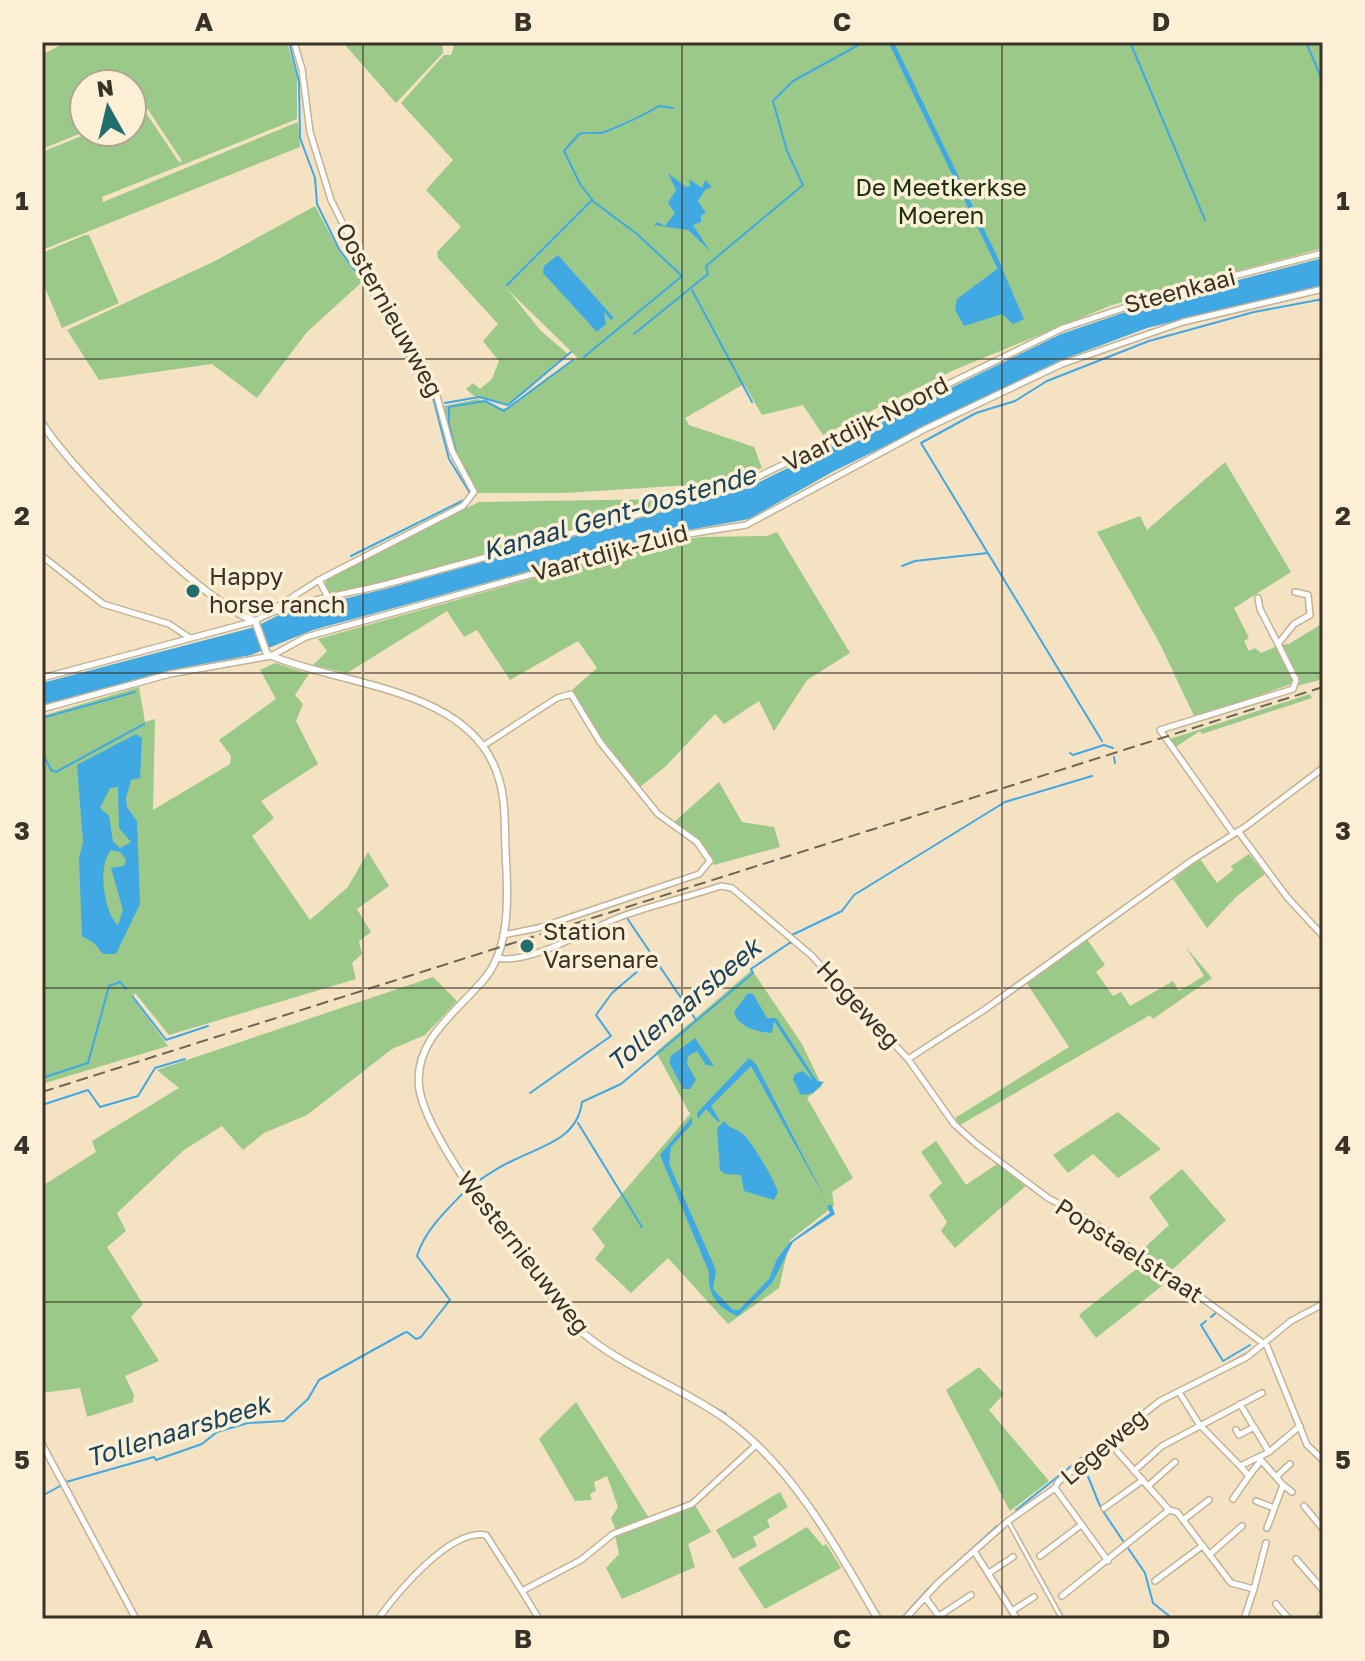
<svg xmlns="http://www.w3.org/2000/svg" width="1365" height="1661" font-family="'Golos Text',sans-serif">
<rect width="100%" height="100%" fill="#f4e2c3"/>
<path fill="#9bc98a" d="M66,42H287L297,77V119L102,197L103,202L298,122L300,147L42,250V152L91,132H132V115L144,110L179,162L182,161L147,108L132,112V84H84V132L42,149V55Z
M348,42H442L443,53L396,103L345,45Z
M449,42H1323V248L1112,305L954,370L823,435L803,405L762,415L744,384L685,418L689,425L754,447L762,468L720,483L566,493H478L454,454L444,406L478,399L501,409L510,407L548,377L578,358L507,289L541,331L568,354L522,395L507,404L474,396L466,389L473,383L480,389L492,379L499,361L483,341L498,324L438,258L437,252L461,227L426,190L453,160L401,103L444,55H451L454,47Z
M315,206L339,251L362,282L307,332L257,398L212,364L99,380L67,330L215,261Z
M85,235H89L119,303L62,328L42,281V253Z
M1225,462L1291,572L1234,608L1249,638L1244,641L1249,651L1255,648L1261,653L1277,646L1294,683L1195,718L1159,642L1097,532L1140,516L1147,530Z
M671,499L632,515L331,596L325,584L328,577L479,502Z
M777,532L850,653L807,680L774,731L759,701L724,724L715,714L666,766L640,787L608,749L572,690L597,668L578,641L510,680L477,630L464,637L447,611L347,673L313,665L327,651L318,639L627,552L700,537L767,536Z
M1323,623V679L1297,686L1296,674L1281,645L1289,644Z
M275,663L309,674L295,695L303,704L296,721L318,764L261,801L274,818L252,836L310,920L348,887L368,852L389,886L357,909L371,932L359,941L362,954L352,963L356,979L169,1035L135,993L133,998L168,1046L42,1084V716L139,687L145,722L155,719L153,810L230,764L231,756L219,740L276,699L260,670Z
M1310,694L1312,698L1202,734L1200,731L1174,748L1167,740Z
M719,782L742,822L774,827L780,847L714,865C705,844 694,835 674,822Z
M1249,854L1265,874L1236,897L1207,928L1173,879L1200,859L1217,883L1233,870L1231,866Z
M1086,938L1105,965L1096,972L1113,996L1121,992L1130,1006L1173,981L1179,991L1204,976L1186,947L1212,978L1153,1019L1150,1015L960,1125L955,1118L1069,1047L1026,982Z
M752,970L802,1044L822,1086L807,1098L853,1178L832,1192L834,1206L790,1240L779,1288L728,1324L668,1258L631,1293L595,1259L605,1246L592,1229L690,1114L656,1052Z
M433,977L457,1001L425,1035L392,1049L307,1115L264,1133L243,1150L222,1126L184,1150L117,1213L126,1231L107,1247L143,1304L131,1317L159,1361L125,1376L134,1395L133,1402L87,1417L80,1388L42,1393V1186L96,1152L92,1141L179,1088L157,1070Z
M1118,1112L1161,1149L1118,1178L1093,1154L1068,1173L1053,1155Z
M936,1141L966,1185L1000,1162L1028,1184L955,1248L941,1231L947,1222L929,1195L942,1183L921,1152Z
M1182,1169L1226,1220L1170,1272L1140,1252L1169,1225L1149,1197Z
M1145,1262L1172,1278L1096,1338L1079,1315Z
M979,1367L1004,1394L989,1410L1049,1481L1010,1511L946,1390Z
M576,1402L649,1518L616,1531L611,1518L618,1507L607,1476L594,1482L596,1491L590,1494L592,1500L575,1501L539,1439Z
M780,1492L788,1507L767,1520L770,1527L753,1537L757,1546L733,1559L716,1530Z
M695,1505L711,1532L688,1544L695,1567L622,1599L606,1568L619,1554L615,1535Z
M807,1527L823,1546L826,1544L841,1568L765,1609L738,1568Z"/>
<path fill="#40a8e3" fill-rule="evenodd" d="M668,173L686,187L690,186L689,179L702,188L705,180L712,187L705,190L698,201L706,213L701,215V222L693,225L710,251L688,230L654,225L658,222L665,226L675,213L668,203L676,190Z
M558,255L614,318L611,320L604,312L606,324L597,332L543,273L544,266Z
M1323,258V285L1147,328L1059,361L834,471L749,519L661,535L313,630L251,655L171,670L42,705V683L255,627L281,614L389,588L745,489L1061,334L1158,301Z
M1001,266L1024,319L1013,324L1002,314L964,326L955,310L957,299Z
M136,734L142,738L140,778L131,780L126,798L127,807L137,821L140,904L116,954H103L94,943L82,936L79,858L83,842L77,765ZM118,787L119,828L131,842L120,848L113,842L109,816L100,808L110,788ZM111,850L120,852L126,860L124,866L111,868L123,910L118,925C104,913 97,865 111,850Z
M748,993L753,994L767,1018H776L817,1081L824,1082L813,1093L801,1095L793,1079L795,1074L802,1071L813,1080L774,1021L772,1033C757,1032 738,1027 734,1012Z
M695,1038L714,1066L706,1065L697,1051L688,1056L687,1064L696,1080L690,1089H683L669,1062L671,1056Z
M749,1058L756,1064L826,1200L751,1066L711,1106L720,1121L718,1122L706,1109L698,1119L697,1113Z
M692,1117V1124L671,1147L669,1164L716,1270L713,1289L733,1310H739L769,1279L777,1259L790,1242L830,1213L827,1206L831,1204L835,1214L793,1242L772,1283L738,1316C717,1308 707,1293 709,1272L660,1155Z
M724,1121C730,1130 738,1128 745,1136C755,1147 773,1178 778,1192L774,1200L744,1191L741,1175L725,1174L720,1170L717,1128Z"/>
<g fill="none" stroke-linecap="round" stroke-linejoin="round">
<path stroke="#40a8e3" stroke-width="2" d="M289,42L299,82L300,138L315,178L317,204L339,249L364,283L401,349L431,390L449,459L470,493
M1130,42L1205,220
M1306,42L1323,82
M507,285L591,201
M692,290L752,402
M634,334L708,274L706,266L803,185L787,151L773,101L793,81L864,42
M584,357L682,276L637,234L594,202L580,184L564,151L579,134C588,131 597,135 605,132C624,124 641,117 659,106L673,108
M445,403L479,397L508,405L571,352
M457,455L449,425V407L485,401L504,411L573,360
M460,461L469,475
M351,556L466,499
M902,566L915,561L988,553
M42,718L135,692
M1102,741L921,443L976,413L1015,401L1047,381L1149,341L1254,312L1323,299
M42,752L51,770L56,772L144,724
M1070,753L1073,755L1104,745L1113,748
M1114,757L1115,763
M627,918L696,1020
M792,935L842,911L854,895L1005,802L1092,776
M826,975L887,1041
M133,997L166,1040L208,1026
M42,1078L88,1063L109,986L120,982L126,989
M530,1093L611,1036L596,1015L612,993L653,958
M42,1105L88,1090L100,1107L138,1096L155,1068L185,1059
M578,1123L642,1227
M478,1181C489,1174 500,1166 512,1161C541,1146 577,1140 582,1102L621,1084L753,973L751,969L791,942L797,946
M501,1222L566,1309
M570,1313L587,1333
M1211,1317L1217,1312
M1206,1321L1201,1325L1223,1361L1250,1345
M629,1361L726,1414
M1231,1362L1247,1353
M730,1418L748,1434
M1127,1421L1139,1411
M1081,1468L1087,1474L1100,1506
M66,1482L154,1457L156,1460L202,1444L217,1432L248,1423L284,1421L308,1399L319,1380L404,1333L407,1332L416,1339L421,1337L450,1300L417,1256C425,1229 449,1208 468,1188
M42,1496L60,1486
M1016,1510L1115,1431
M1103,1511L1123,1541
M1128,1548L1145,1573L1153,1603L1173,1619
M901,1619L928,1589L997,1526"/>
<path stroke="#40a8e3" stroke-width="5" d="M891,42L999,266"/>
<g stroke="#c3b295" stroke-width="6">
<path id="pedestrian" d="M1008,1521L1062,1619"/>
</g>
<g stroke="#c3b295" stroke-width="8">
<path id="minor" d="M42,556L103,604L169,624L190,638
M319,580L329,599
M1258,598L1260,609L1278,644L1294,624L1310,615L1308,595L1295,592
M272,610L319,580L463,506L474,492L452,451L435,389L395,328L331,200L310,132L302,69L294,42
M42,678L255,621C282,603 349,594 383,585C501,554 618,519 735,488L1063,328L1175,291L1323,253
M42,709L170,674L271,656L306,637L663,538L746,525L925,429L1062,364L1183,322L1323,289
M483,746L557,698L571,694L600,742L658,814L697,842L710,861L699,874L538,928L503,935
M1238,831L1287,897L1323,936
M1233,833L1160,730L1293,689L1296,680L1278,644
M497,958C530,965 588,929 620,917C652,905 688,897 721,886L732,888L811,955L908,1059L954,1124L975,1143L1048,1198L1088,1219L1172,1276L1267,1346L1307,1445L1323,1460
M908,1059L984,1010L1191,861L1245,827L1323,768
M1179,1392L1199,1424L1240,1466L1269,1452L1300,1426
M1240,1404L1269,1452
M1236,1430L1239,1435L1254,1427
M1108,1441L1169,1510L1177,1512L1231,1583L1254,1589L1244,1619
M42,1444L136,1619
M1259,1458L1283,1485L1267,1528
M1134,1471L1162,1446L1262,1393
M1249,1476L1261,1460
M1276,1477L1290,1464
M1283,1485L1292,1492
M1148,1486L1175,1462
M1055,1488L1108,1561
M1233,1499L1249,1476L1241,1467
M1256,1501L1274,1508
M1304,1506L1323,1529
M1104,1508L1143,1480
M1183,1520L1209,1500
M974,1551L1017,1619
M1210,1554L1242,1526
M1040,1556L1081,1525
M1296,1559L1323,1590
M989,1573L1013,1557
M1155,1581L1202,1546
M1254,1589L1266,1543
M522,1591L539,1619
M1062,1596L1169,1510
M925,1597L941,1619
M1276,1604L1289,1619
M1012,1611L1034,1597
M939,1616L971,1595
M378,1619C397,1593 450,1528 486,1535L522,1591L581,1560L613,1534L692,1504L756,1445
M905,1619L938,1583L1008,1521L1055,1488L1058,1482L1160,1401L1247,1357L1291,1321L1323,1304
M1318,1619L1323,1613"/>
</g>
<g stroke="#c3b295" stroke-width="9">
<path id="tertiary" d="M42,423C71,470 205,605 255,621L267,654C339,686 470,686 498,776C507,802 504,833 506,860C508,897 510,946 486,977C459,1010 414,1039 419,1086C425,1143 537,1277 576,1327C621,1368 679,1385 727,1420C794,1468 837,1549 878,1619"/>
</g>
<use href="#pedestrian" stroke="#fff" stroke-width="3"/>
<use href="#minor" stroke="#fff" stroke-width="5"/>
<use href="#tertiary" stroke="#fff" stroke-width="6"/>
<path stroke="#6f6553" stroke-width="2" stroke-dasharray="12 6" stroke-linecap="butt" d="M42,1092L1323,687"/>
</g>
<path fill="none" stroke="#393226" stroke-width="2" stroke-opacity="0.55" d="M363,42V1619M682,42V1619M1002,42V1619M42,359H1323M42,673H1323M42,988H1323M42,1302H1323"/>
<g fill="#226e6e" stroke="#fef0d7" stroke-width="3">
<circle cx="193" cy="591" r="8"/>
<circle cx="527" cy="946" r="8"/>
</g>
<g text-anchor="middle" stroke-width="7" stroke-linejoin="round" paint-order="stroke">
<g font-size="24" fill="#1a3110" stroke="#fef0d7">
<text x="941" y="196">De Meetkerkse<tspan x="941" dy="28">Moeren</tspan></text>
</g>
<g font-size="24" fill="#393226" stroke="#fef0d7">
<text transform="translate(1180 291) rotate(-15)" y="8">Steenkaai</text>
<text transform="translate(389 310) rotate(61)" y="8">Oosternieuwweg</text>
<text transform="translate(866 424) rotate(-27)" y="8">Vaartdijk-Noord</text>
<text transform="translate(610 553) rotate(-15)" y="8">Vaartdijk-Zuid</text>
<text transform="translate(858 1005) rotate(47)" y="8">Hogeweg</text>
<text transform="translate(1129 1251) rotate(33)" y="8">Popstaelstraat</text>
<text transform="translate(523 1253) rotate(52)" y="8">Westernieuwweg</text>
<text transform="translate(1104 1447) rotate(-40)" y="8">Legeweg</text>
</g>
<g font-size="24" fill="#393226" stroke="#fef0d7" text-anchor="start">
<text x="209" y="585">Happy<tspan x="209" dy="28">horse ranch</tspan></text>
<text x="543" y="940">Station<tspan x="543" dy="28">Varsenare</tspan></text>
</g>
<g font-size="26" font-style="italic" fill="#1a445d" stroke="#fef0d7">
<text transform="translate(619 513) rotate(-16)" y="9">Kanaal Gent-Oostende</text>
<text transform="translate(684 1005) rotate(-40)" y="9">Tollenaarsbeek</text>
<text transform="translate(178 1431) rotate(-17)" y="9">Tollenaarsbeek</text>
</g>
</g>
<rect width="1365" height="1661" fill="none" stroke="#fef0d7" stroke-width="88"/>
<g transform="translate(108 108) rotate(352)"><circle r="38" fill="#fef0d7" stroke="#afa490" stroke-width="2"/>
<path d="M0-6L14 30L0 20L-14 30Z" fill="#226e6e"/>
<text y="-12" font-size="22" font-weight="bold" text-anchor="middle" fill="#393226">N</text>
</g>
<rect x="44" y="44" width="1277" height="1573" fill="none" stroke="#393226" stroke-width="3"/>
<g font-size="26" text-anchor="middle" font-weight="bold" fill="#393226">
<text x="204" y="31">A</text>
<text x="523" y="31">B</text>
<text x="842" y="31">C</text>
<text x="1161" y="31">D</text>
<text x="22" y="210">1</text>
<text x="1343" y="210">1</text>
<text x="22" y="525">2</text>
<text x="1343" y="525">2</text>
<text x="22" y="840">3</text>
<text x="1343" y="840">3</text>
<text x="22" y="1154">4</text>
<text x="1343" y="1154">4</text>
<text x="22" y="1469">5</text>
<text x="1343" y="1469">5</text>
<text x="204" y="1648">A</text>
<text x="523" y="1648">B</text>
<text x="842" y="1648">C</text>
<text x="1161" y="1648">D</text>
</g>
</svg>
